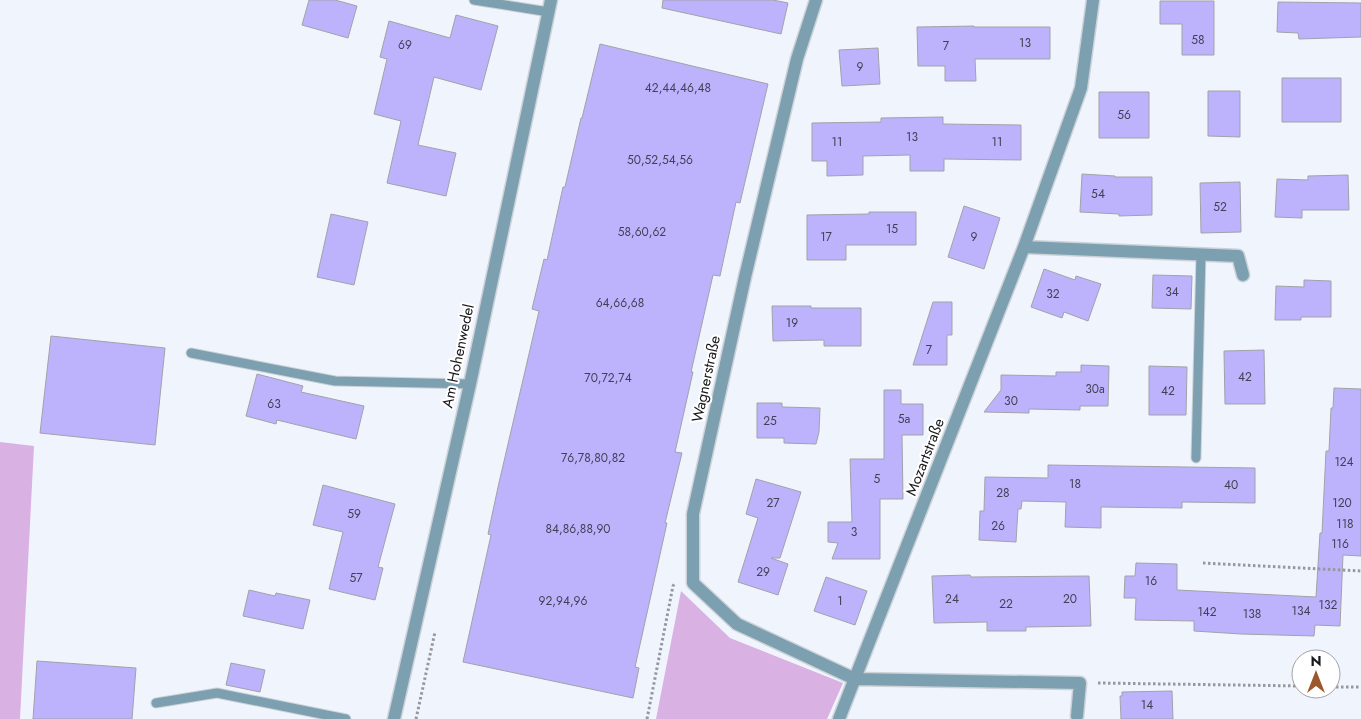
<svg xmlns="http://www.w3.org/2000/svg" width="1361" height="719" font-family="Jost,sans-serif">
<rect width="100%" height="100%" fill="#f0f5fd"/>
<path fill="#dab1e3" d="M0,442L34,446L20,719H0Z
M681,591L730,638L843,683L827,719H656Z"/>
<path fill="#bdb3fc" stroke="#a2a1a9" d="M309,0H335L357,6L348,38L302,25Z
M663,0H773L788,3L781,34L662,8Z
M1160,1H1214V55H1182V24H1160Z
M1278,2L1361,3V37L1299,39L1298,33L1277,32Z
M456,15L498,26L481,90L434,77L418,145L456,153L446,196L387,183L401,121L374,114L387,59L380,57L389,21L450,38Z
M974,26V27H1050V59H975L976,81H945V66H918L917,27Z
M600,44L768,84L740,203L736,202L720,276L713,275L691,372H693L675,452L682,453L665,523H667L635,667L639,668L633,698L463,662L491,535L488,534L498,487L539,311L532,309L544,259L547,260L563,187H565L581,118H582Z
M878,48L880,84L842,86L839,50Z
M1282,78H1341V122H1282Z
M1208,91H1240V137L1208,136Z
M1099,92H1149V138H1099Z
M943,117V124L1021,125V160L944,159V171H910V155L863,156V175L827,176V161H812V123L881,122V118Z
M1082,174L1115,176V177H1152V215L1119,216V214L1080,212Z
M1348,175L1349,210H1302V218L1275,217L1277,179L1308,180V176Z
M1240,182L1241,232L1201,233L1200,183Z
M964,206L1000,218L984,269L948,257Z
M869,212H916V245H846V260H807V215L869,214Z
M331,214L368,222L354,285L317,277Z
M1044,269L1075,280L1076,276L1101,284L1088,321L1064,312L1062,318L1031,307Z
M1153,275L1192,276L1191,309L1152,308Z
M1304,280L1331,281V317H1301V320H1275L1276,286L1304,287Z
M933,302H952V335H947V365H913Z
M772,306H811V308H861V346H824V340L773,341Z
M51,336L165,348L155,445L40,433Z
M1264,350L1265,404H1225L1224,351Z
M1081,365L1109,366L1108,406H1080V410L1029,409V413L984,412L1001,390V375L1056,376V372H1081Z
M1149,366L1187,367L1186,415H1149Z
M257,374L303,386L301,392L364,406L356,439L277,420L276,424L246,416Z
M1334,388L1361,389V556L1343,555L1340,626L1315,625L1314,636L1241,634L1194,631V621L1135,620L1136,598H1124L1125,576H1135L1136,563L1177,564V590L1316,597L1320,533H1322L1326,451H1329L1331,408H1333Z
M884,390H901V404H923V435H902L903,499H880V559H832L838,543L828,542V522H852L850,459H884Z
M757,403H782V407L820,408L819,432L816,444L784,443V438H757Z
M1048,465L1255,468V503L1182,502V508L1101,507V528L1065,527L1066,502L1022,501L1021,509H1018L1016,542L979,540L980,511H984L985,477L1048,478Z
M756,479L801,492L780,558H771L788,564L778,595L738,582L758,518L746,514Z
M323,485L395,504L378,567L383,568L375,600L329,589L343,532L313,525Z
M970,575L971,577L1089,576L1091,626L1026,627V631H987V622L934,623L932,576Z
M826,577L867,591L855,625L814,611Z
M249,590L275,596L276,593L310,600L303,629L243,616Z
M37,661L136,668L132,719H33Z
M231,663L265,670L260,692L226,685Z
M1172,691L1173,719H1121L1120,696H1122V692Z"/>
<g fill="none" stroke-linecap="round" stroke-linejoin="round">
<g stroke="#cdd2d9" stroke-width="11">
<path id="service" d="M474,0L549,12
M191,353L335,381L470,384
M1196,458L1201,254
M156,703L217,693L346,719"/>
</g>
<g stroke="#cdd2d9" stroke-width="15">
<path id="minor" d="M816,0L797,59L745,277L693,514V583L737,624L855,679L1080,683L1077,716
M1024,247L1238,256L1243,275
M394,719L470,384L551,0
M839,719L1024,247L1081,88L1093,0"/>
</g>
<path stroke="#95989e" stroke-width="3" stroke-dasharray="2.5 2.5" stroke-linecap="butt" d="M1203,563L1361,571
M1098,683L1301,686
M1331,687H1361
M416,719L435,632
M647,719L673,586L675,583"/>
<use href="#service" stroke="#7da0b1" stroke-width="9"/>
<use href="#minor" stroke="#7da0b1" stroke-width="12"/>
</g>
<g text-anchor="middle" stroke-width="4" stroke-linejoin="round" paint-order="stroke">
<g font-size="12" fill="#414054">
<text x="1198" y="44">58</text>
<text x="1025" y="47">13</text>
<text x="405" y="49">69</text>
<text x="946" y="50">7</text>
<text x="860" y="71">9</text>
<text x="678" y="92">42,44,46,48</text>
<text x="1124" y="119">56</text>
<text x="912" y="141">13</text>
<text x="837" y="146">11</text>
<text x="997" y="146">11</text>
<text x="660" y="164">50,52,54,56</text>
<text x="1098" y="198">54</text>
<text x="1220" y="211">52</text>
<text x="892" y="233">15</text>
<text x="642" y="236">58,60,62</text>
<text x="826" y="241">17</text>
<text x="974" y="241">9</text>
<text x="1172" y="296">34</text>
<text x="1053" y="298">32</text>
<text x="620" y="307">64,66,68</text>
<text x="792" y="327">19</text>
<text x="929" y="354">7</text>
<text x="1245" y="381">42</text>
<text x="608" y="382">70,72,74</text>
<text x="1095" y="393">30a</text>
<text x="1168" y="395">42</text>
<text x="1011" y="405">30</text>
<text x="274" y="408">63</text>
<text x="904" y="423">5a</text>
<text x="770" y="425">25</text>
<text x="593" y="462">76,78,80,82</text>
<text x="1344" y="466">124</text>
<text x="877" y="483">5</text>
<text x="1075" y="488">18</text>
<text x="1231" y="489">40</text>
<text x="1003" y="497">28</text>
<text x="773" y="507">27</text>
<text x="1342" y="507">120</text>
<text x="354" y="518">59</text>
<text x="1345" y="528">118</text>
<text x="998" y="530">26</text>
<text x="578" y="533">84,86,88,90</text>
<text x="854" y="536">3</text>
<text x="1340" y="548">116</text>
<text x="763" y="576">29</text>
<text x="356" y="582">57</text>
<text x="1151" y="585">16</text>
<text x="952" y="603">24</text>
<text x="1070" y="603">20</text>
<text x="563" y="605">92,94,96</text>
<text x="840" y="605">1</text>
<text x="1006" y="608">22</text>
<text x="1328" y="609">132</text>
<text x="1301" y="615">134</text>
<text x="1207" y="616">142</text>
<text x="1252" y="618">138</text>
<text x="1147" y="709">14</text>
</g>
<g font-size="15" fill="#18191c" stroke="#fff">
<text transform="translate(458 356) rotate(-78)" y="5">Am Hohenwedel</text>
<text transform="translate(706 379) rotate(-78)" y="5">Wagnerstraße</text>
<text transform="translate(925 457) rotate(-69)" y="5">Mozartstraße</text>
</g>
</g>
<g transform="translate(1316 674)"><circle r="24" fill="#ffffff" stroke="#a3a3a4"/>
<path d="M0-4L9 19L0 12L-9 19Z" fill="#9c572b"/>
<text y="-8" font-size="14" font-weight="bold" text-anchor="middle" fill="#18191c">N</text>
</g>
</svg>
